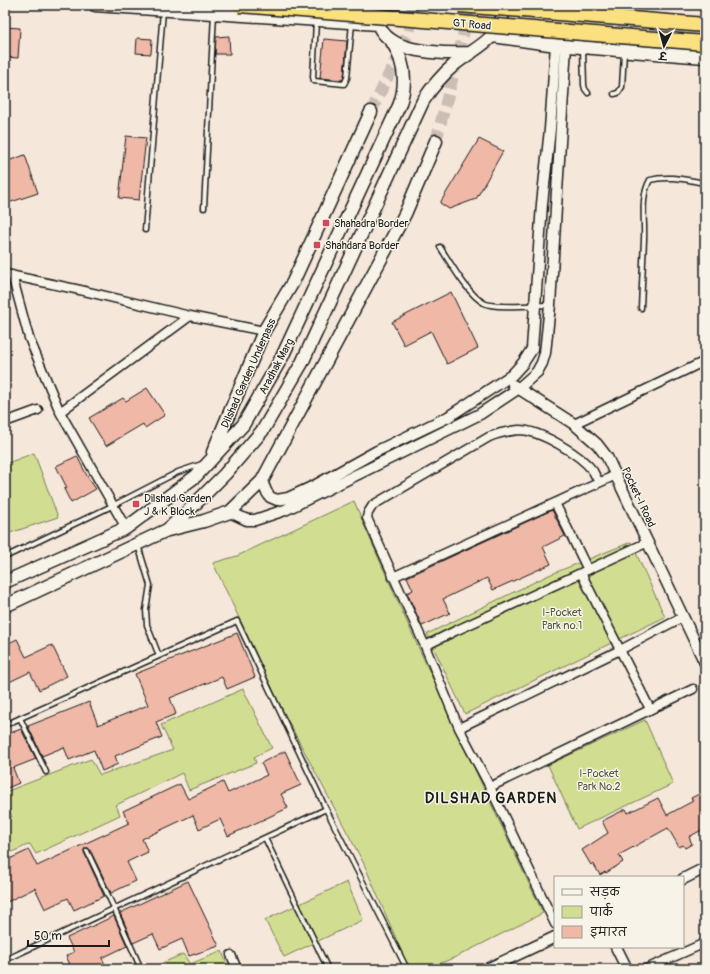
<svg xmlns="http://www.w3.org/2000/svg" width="710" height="974" font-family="Pangolin,'Playpen Sans Deva',sans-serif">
<rect width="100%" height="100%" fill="#f6e7db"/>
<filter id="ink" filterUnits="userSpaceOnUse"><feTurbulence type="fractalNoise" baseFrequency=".025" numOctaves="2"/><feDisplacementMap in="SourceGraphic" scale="8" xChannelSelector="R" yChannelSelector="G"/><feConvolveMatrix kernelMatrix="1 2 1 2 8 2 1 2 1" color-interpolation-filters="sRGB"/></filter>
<g filter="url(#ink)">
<path fill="#d1de91" stroke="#767d56" d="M34,453L58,517L10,533L5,522V464Z
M354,501C413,640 478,777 543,913L456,957L426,969H409L364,864L284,713L213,563L237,556Z
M631,542L665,617L465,714L427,634L549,575Z
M243,689L272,748L254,757L256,763L189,790L182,773L116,805L120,815L36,854L30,844L5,855V819L12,817L5,801V792L91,759L100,775L173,750L161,725Z
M645,720L673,784L577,829L548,765Z
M347,882L363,920L284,957L265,920Z
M222,951L227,965L219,969H149L183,954L190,964Z"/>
<path fill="#f0b8a6" stroke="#1c1c1c" d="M5,27L20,28L18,58L5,57Z
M229,36L230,54H215L216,37Z
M137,38L152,39L151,54L136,53Z
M324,39L347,41L344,77L342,80L320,78Z
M126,136L146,138L139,200L119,198Z
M479,139L503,151L476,199L449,209L440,203Z
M25,155L38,193L5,204V162Z
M451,292L478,348L447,364L431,331L404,345L392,322Z
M147,388L165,415L145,428L143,424L106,446L89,418L123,398L126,401Z
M77,456L87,476L96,489L71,503L64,489L67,488L56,466Z
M552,510L565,536L543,547L551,564L493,590L487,578L443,599L450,613L422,626L407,593L413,590L407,577Z
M237,633L255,677L227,689L222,677L170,698L176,714L156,722L162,737L115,756L118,764L102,771L94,750L69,760L64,747L42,756L28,726L89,702L98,725L148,705L135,674Z
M17,639L26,657L52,645L67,676L39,690L30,672L5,684V645Z
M21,729L36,759L13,768L19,783L5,789V735Z
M285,751L301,785L281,794L288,808L228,836L220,819L199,829L193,815L142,839L148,852L127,862L136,881L111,893L90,850L88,848H85L84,852L104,896L74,910L68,898L45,909L35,888L5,903V861L29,850L37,866L129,823L123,811L180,784L188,799L223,782L228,793L267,775L261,763Z
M705,791V828L689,837L692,844L685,848L683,845L679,847L668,828L619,855L623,862L606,873L605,872L600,875L593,863L591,865L582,850L608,833L602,821L626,809L628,813L658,798L667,815L693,801L691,798Z
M188,881L219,946L189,956L182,939L160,949L153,934L133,943L120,913Z
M114,916L127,946L102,958L107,969H72L66,956L74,952L67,938Z"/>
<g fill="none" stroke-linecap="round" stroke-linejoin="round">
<path stroke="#cabeb5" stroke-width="12" stroke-dasharray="12 6" stroke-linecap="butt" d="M371,112L408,34L413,5
M436,141L462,41L469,5"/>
<g stroke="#1c1c1c" stroke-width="7">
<path id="service" d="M316,22L313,77L314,81L344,84L347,78L352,23
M583,49L584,85L585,89L588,93
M614,94L618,93L622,87L624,53
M204,208L214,14
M145,230L163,11
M440,247C450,262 468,295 484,303C494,309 536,305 549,305
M641,308C642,285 643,262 644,239C645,220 640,197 650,180C668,175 687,180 705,183
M138,545L150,585L146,610L147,625L159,656
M5,557L114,505L178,472L202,464
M20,718L46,772
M5,725L237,621L326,809
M265,838L328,969
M87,851L114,908L141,969
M5,960L326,809L407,969"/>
</g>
<g stroke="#1c1c1c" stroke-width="11">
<path id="minor" d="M5,274L80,290L190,316L264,331
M12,275L29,338L60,412L126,528
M60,412L190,316
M5,422L38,410
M574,424L705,361
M555,503L588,570
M581,573L650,709
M393,577L616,475
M425,646L455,631L648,542
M459,728L620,650L683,617
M490,787L693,689
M555,924L490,787L459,728L425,646L367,518L368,513L373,505L489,437C498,433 509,431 519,430C540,430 581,455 593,471C595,475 597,479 599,482
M231,955L237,969
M646,969L705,943"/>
</g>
<g stroke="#1c1c1c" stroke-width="13">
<path id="tertiary" d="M513,385L574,424L597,444L607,457L705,663
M262,481L266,491L270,497L277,500L288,498L314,486L377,451L448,417L512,375L523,363L532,349L542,204L550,129L556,45
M230,512L247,520H255L285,510L480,414L519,388L537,372L542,363L545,353L550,305L566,46
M683,879L705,868
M616,947L627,969
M487,969L555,937"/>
</g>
<g stroke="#1c1c1c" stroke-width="15">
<path id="secondary" d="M95,5L378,24
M372,5C373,17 380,33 391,40C408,53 450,54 471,53
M493,36L556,45L705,57
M213,452L264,331L293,282L371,112
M168,530L204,521L230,512L262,481L405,214L436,141
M5,582L126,528L196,476L243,425L282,357L399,106C408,82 405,61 391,40
M5,606L167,530L186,513L225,474L263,430L302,363L423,101C432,87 442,75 455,64C477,46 503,39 504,5"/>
</g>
<use href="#service" stroke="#f7f3e8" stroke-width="4"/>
<use href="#minor" stroke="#f7f3e8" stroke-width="8"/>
<use href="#tertiary" stroke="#f7f3e8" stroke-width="10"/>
<use href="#secondary" stroke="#f7f3e8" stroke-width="12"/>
<g stroke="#1c1c1c" stroke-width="17" stroke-linecap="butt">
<path id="trunk-bridge" d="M239,5L705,43
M459,5L705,25"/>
</g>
<use href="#trunk-bridge" stroke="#fbe080" stroke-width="14"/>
</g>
</g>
<g fill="#d1495b" stroke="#f7f3e8" stroke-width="1.5">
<rect x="322" y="219" width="8" height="8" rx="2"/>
<rect x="313" y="241" width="8" height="8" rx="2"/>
<rect x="132" y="500" width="8" height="8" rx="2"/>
</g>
<g text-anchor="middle" stroke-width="3" stroke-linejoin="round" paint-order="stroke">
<g font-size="11" fill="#1c1c1c" stroke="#f7f3e8">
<text transform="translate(472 24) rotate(5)" y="4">GT Road</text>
<text transform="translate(276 366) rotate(-62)" y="4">Aradhak Marg</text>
<text transform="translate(248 373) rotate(-66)" y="4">Dilshad Garden Underpass</text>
<text transform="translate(639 497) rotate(65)" y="4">Pocket-I Road</text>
</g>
<g font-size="11" fill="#1c1c1c" stroke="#f7f3e8" text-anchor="start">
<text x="334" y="227">Shahadra Border</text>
<text x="325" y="249">Shahdara Border</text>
<text x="144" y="502">Dilshad Garden<tspan x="144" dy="13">J &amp; K Block</tspan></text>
</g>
<g font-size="11" fill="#52563f" stroke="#f7f3e8">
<text x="562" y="616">I-Pocket<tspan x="562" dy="13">Park no.1</tspan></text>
<text x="599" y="777">I-Pocket<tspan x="599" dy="13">Park No.2</tspan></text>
</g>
<g font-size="15" font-weight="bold" letter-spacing="1" fill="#1c1c1c" stroke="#f7f3e8">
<text x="491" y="803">DILSHAD GARDEN</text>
</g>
</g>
<rect width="710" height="974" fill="none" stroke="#f7f3e8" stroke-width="20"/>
<rect x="10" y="10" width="690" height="954" fill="none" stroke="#1c1c1c" stroke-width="1.5" filter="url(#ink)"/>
<rect x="554" y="876" width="130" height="72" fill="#f7f3e8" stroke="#9f9d96"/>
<rect x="562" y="889" width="20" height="6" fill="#f7f3e8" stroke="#9f9d96"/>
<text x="590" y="896" font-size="12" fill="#1c1c1c">सड़क</text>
<rect x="562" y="906" width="20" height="12" fill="#d1de91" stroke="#9f9d96"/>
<text x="590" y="916" font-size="12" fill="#1c1c1c">पार्क</text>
<rect x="562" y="926" width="20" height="12" fill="#f0b8a6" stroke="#9f9d96"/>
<text x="590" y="936" font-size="12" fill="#1c1c1c">इमारत</text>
<g transform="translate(664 46) rotate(186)" stroke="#f7f3e8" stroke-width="3" paint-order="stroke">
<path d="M0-3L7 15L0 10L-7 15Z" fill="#1c1c1c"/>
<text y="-6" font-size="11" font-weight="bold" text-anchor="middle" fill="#1c1c1c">उ</text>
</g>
<path d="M28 940v6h81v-6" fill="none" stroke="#1c1c1c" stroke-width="2"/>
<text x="34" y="940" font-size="12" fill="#1c1c1c" stroke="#f7f3e8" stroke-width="3" paint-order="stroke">50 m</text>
</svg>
